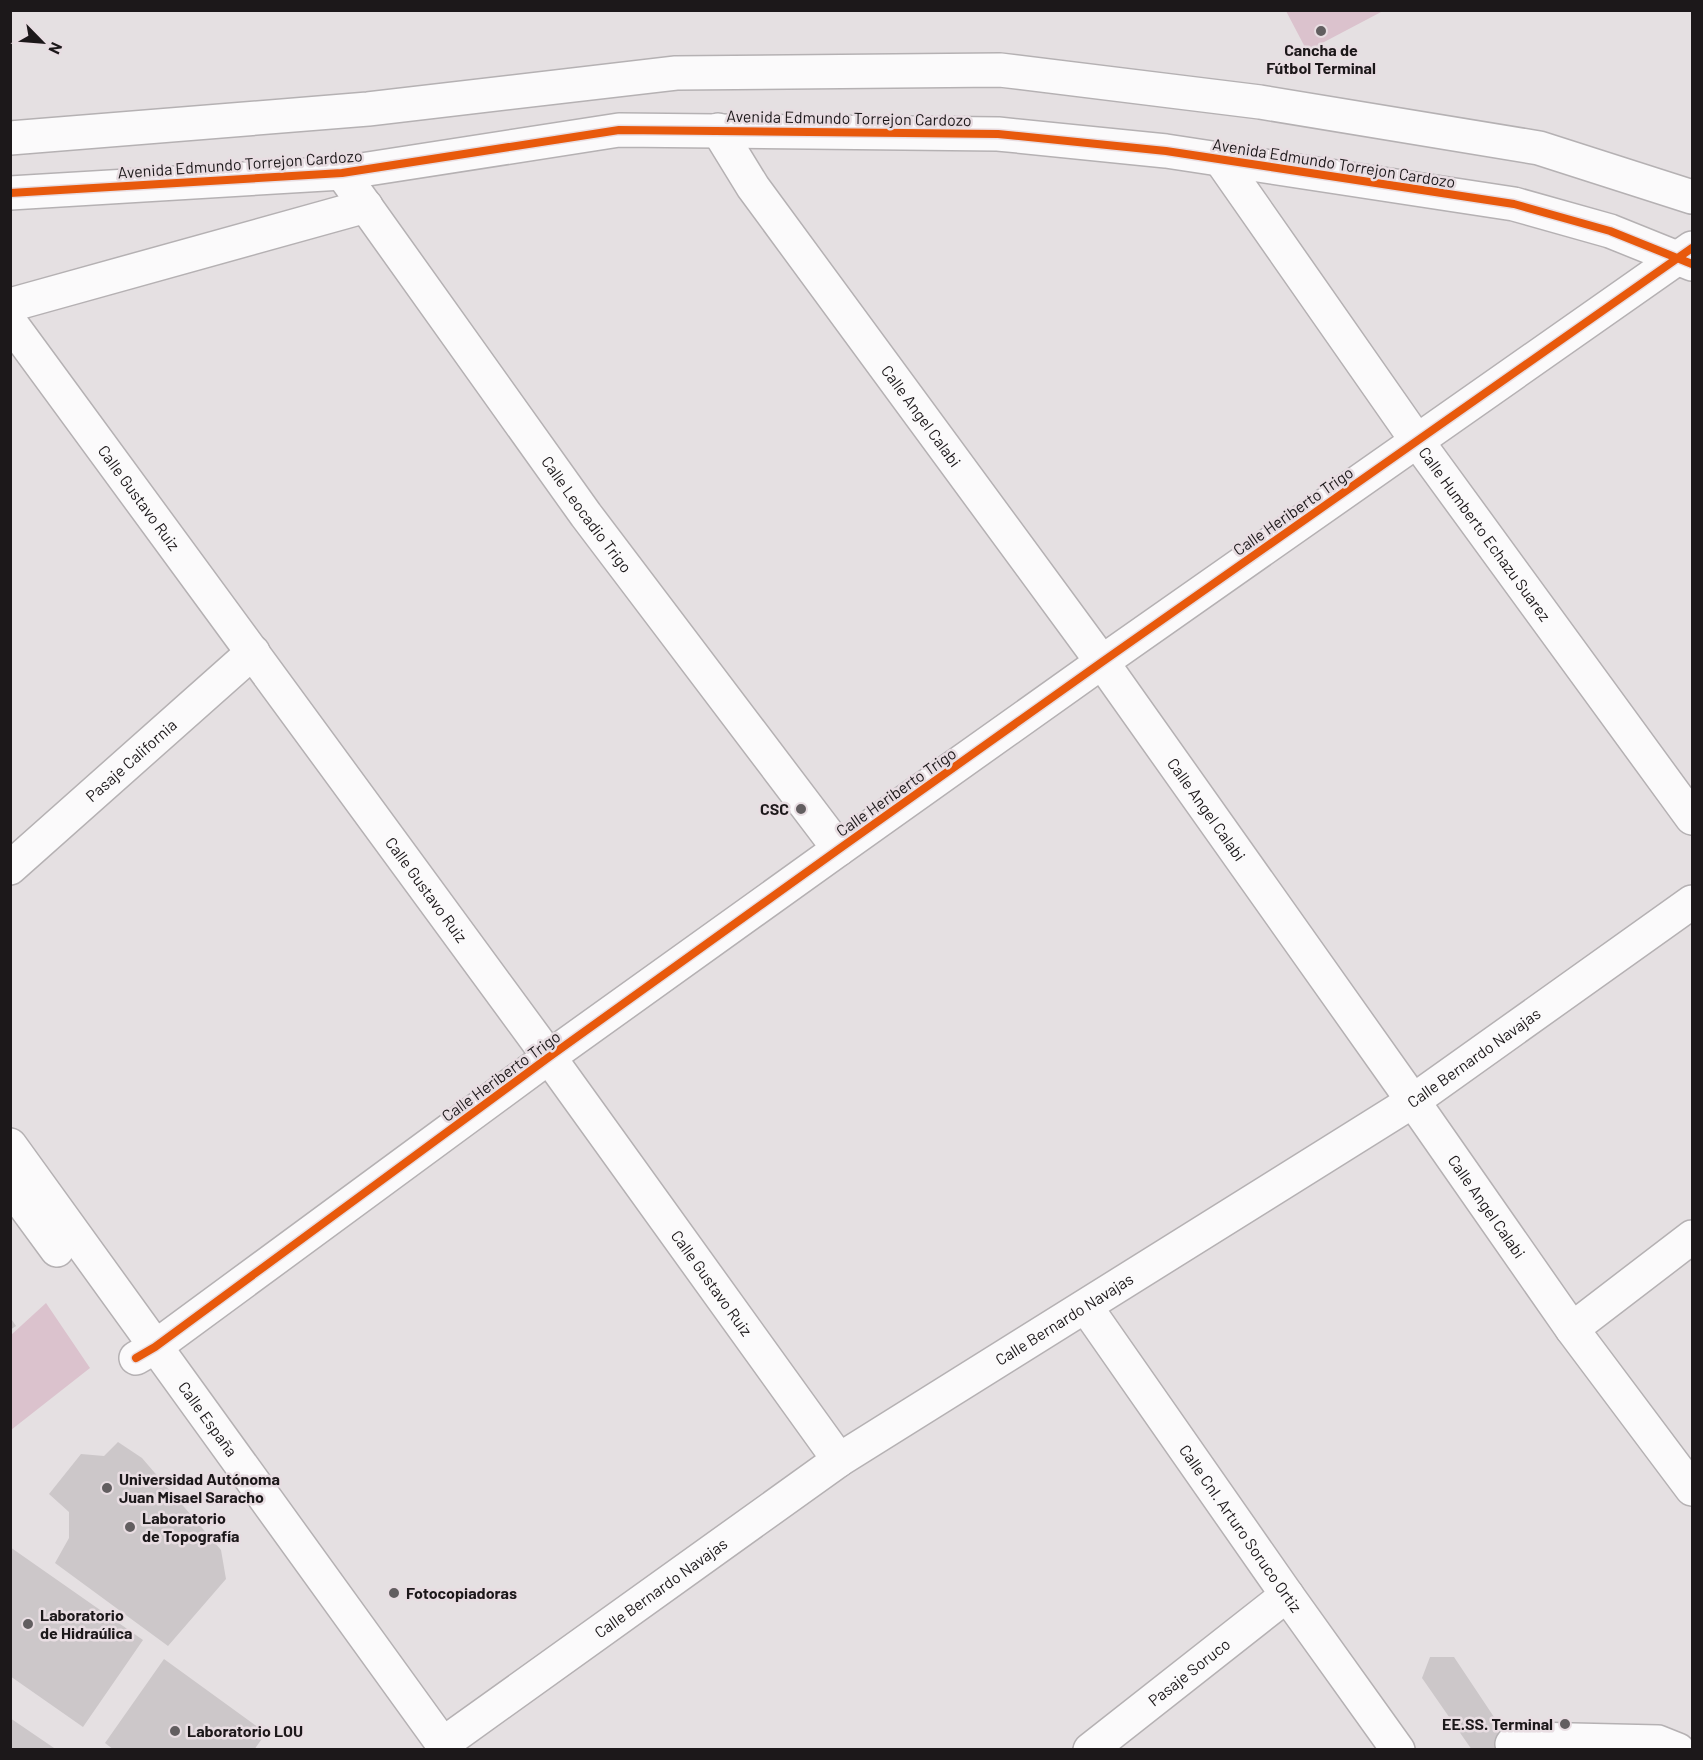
<svg xmlns="http://www.w3.org/2000/svg" width="1703" height="1760" font-family="Barlow,sans-serif">
<rect width="100%" height="100%" fill="#e5e0e2"/>
<path fill="#dbc2cd" d="M1286,11H1383L1307,51Z
M46,1303L90,1368L11,1430V1335Z"/>
<path fill="#ccc7c9" d="M10,1317L16,1326L10,1330Z
M118,1442L142,1458L221,1550L226,1579L168,1646L55,1563L69,1538V1512L49,1494L81,1454L104,1456Z
M10,1547L143,1640L83,1727L10,1676Z
M1430,1657H1454L1516,1750H1472L1422,1678Z
M164,1659L266,1733L254,1750H114L105,1743Z
M10,1718L57,1750H10Z"/>
<g fill="none" stroke-linecap="round" stroke-linejoin="round">
<g stroke="#b5b1b3" stroke-width="36">
<g id="minor">
<path id="s1" d="M718,130L753,187L1102,662L1413,1101L1572,1329L1692,1489"/>
<path d="M10,138L368,109L676,73L1000,70L1260,102L1539,148L1692,197"/>
<path id="s2" d="M1220,159L1417,441L1692,818"/>
<path id="s3" d="M342,173L586,515L839,849"/>
<path d="M10,193L342,173L619,130L998,134L1166,151L1514,204L1610,231L1692,264"/>
<path d="M10,305L366,206"/>
<path id="s4" d="M10,322L549,1057L839,1460"/>
<path id="s5" d="M10,868L253,652"/>
<path id="s6" d="M10,1145L447,1750"/>
<path d="M10,1186L57,1250"/>
<path id="s7" d="M1086,1307L1287,1595L1398,1750"/>
<path d="M1572,1329L1692,1237"/>
<path d="M136,1358L155,1347L549,1057L839,849L1102,662L1692,248"/>
<path id="s8" d="M443,1744L839,1460L1413,1101L1692,902"/>
<path d="M1512,1744L1530,1739L1658,1742L1678,1750"/>
<path id="s9" d="M1090,1750L1287,1595"/>
</g>
</g>
<use href="#minor" stroke="#fbfafb" stroke-width="33"/>
<g stroke="#e8dde2" stroke-width="11">
<path id="cycleway" d="M10,193L342,173L619,130L998,134L1166,151L1514,204L1610,231L1692,264
M136,1358L155,1347L549,1057L839,849L1102,662L1692,248"/>
</g>
<use href="#cycleway" stroke="#e8590c" stroke-width="8"/>
</g>
<g fill="#625e60" stroke="#e8dde2" stroke-width="2">
<circle cx="1321" cy="31" r="6"/>
<circle cx="801" cy="809" r="6"/>
<circle cx="107" cy="1488" r="6"/>
<circle cx="130" cy="1527" r="6"/>
<circle cx="394" cy="1593" r="6"/>
<circle cx="28" cy="1624" r="6"/>
<circle cx="1565" cy="1724" r="6"/>
<circle cx="175" cy="1731" r="6"/>
</g>
<g text-anchor="middle" stroke-width="5" stroke-linejoin="round" paint-order="stroke">
<g font-size="16" font-weight="bold" fill="#1c181a" stroke="#e8dde2" text-anchor="start">
<text x="1321" y="56" text-anchor="middle">Cancha de<tspan x="1321" dy="18">Fútbol Terminal</tspan></text>
<text x="789" y="815" text-anchor="end">CSC</text>
<text x="119" y="1485">Universidad Autónoma<tspan x="119" dy="18">Juan Misael Saracho</tspan></text>
<text x="142" y="1524">Laboratorio<tspan x="142" dy="18">de Topografía</tspan></text>
<text x="406" y="1599">Fotocopiadoras</text>
<text x="40" y="1621">Laboratorio<tspan x="40" dy="18">de Hidraúlica</tspan></text>
<text x="1553" y="1730" text-anchor="end">EE.SS. Terminal</text>
<text x="187" y="1737">Laboratorio LOU</text>
</g>
<g font-size="16" fill="#1c181a" stroke="#e8dde2">
<text transform="translate(849 118) rotate(1)" y="6">Avenida Edmundo Torrejon Cardozo</text>
<text transform="translate(1334 163) rotate(9)" y="6">Avenida Edmundo Torrejon Cardozo</text>
<text transform="translate(240 164) rotate(-4)" y="6">Avenida Edmundo Torrejon Cardozo</text>
<text dy="6" stroke="none"><textPath href="#s1" startOffset="351">Calle Angel Calabi</textPath></text>
<text dy="6" stroke="none"><textPath href="#s4" startOffset="218">Calle Gustavo Ruiz</textPath></text>
<text transform="translate(1293 511) rotate(-35)" y="6">Calle Heriberto Trigo</text>
<text dy="6" stroke="none"><textPath href="#s3" startOffset="420">Calle Leocadio Trigo</textPath></text>
<text dy="6" stroke="none"><textPath href="#s2" startOffset="459">Calle Humberto Echazu Suarez</textPath></text>
<text dy="6" stroke="none"><textPath href="#s5" startOffset="162">Pasaje California</textPath></text>
<text transform="translate(896 792) rotate(-35)" y="6">Calle Heriberto Trigo</text>
<text dy="6" stroke="none"><textPath href="#s1" startOffset="837">Calle Angel Calabi</textPath></text>
<text dy="6" stroke="none"><textPath href="#s4" startOffset="704">Calle Gustavo Ruiz</textPath></text>
<text dy="6" stroke="none"><textPath href="#s8" startOffset="1239">Calle Bernardo Navajas</textPath></text>
<text transform="translate(501 1076) rotate(-36)" y="6">Calle Heriberto Trigo</text>
<text dy="6" stroke="none"><textPath href="#s1" startOffset="1323">Calle Angel Calabi</textPath></text>
<text dy="6" stroke="none"><textPath href="#s4" startOffset="1190">Calle Gustavo Ruiz</textPath></text>
<text dy="6" stroke="none"><textPath href="#s8" startOffset="753">Calle Bernardo Navajas</textPath></text>
<text dy="6" stroke="none"><textPath href="#s6" startOffset="338">Calle España</textPath></text>
<text dy="6" stroke="none"><textPath href="#s7" startOffset="270">Calle Cnl. Arturo Soruco Ortiz</textPath></text>
<text dy="6" stroke="none"><textPath href="#s8" startOffset="268">Calle Bernardo Navajas</textPath></text>
<text dy="6" stroke="none"><textPath href="#s9" startOffset="126">Pasaje Soruco</textPath></text>
</g>
</g>
<rect width="1703" height="1760" fill="none" stroke="#1c181a" stroke-width="24"/>
<g transform="translate(42 42) rotate(115)" stroke="#e8dde2" stroke-width="4.5" paint-order="stroke">
<path d="M0-4.5L10 22L0 15L-10 22Z" fill="#1c181a"/>
<text y="-9" font-size="16" font-weight="bold" text-anchor="middle" fill="#1c181a">N</text>
</g>
</svg>
